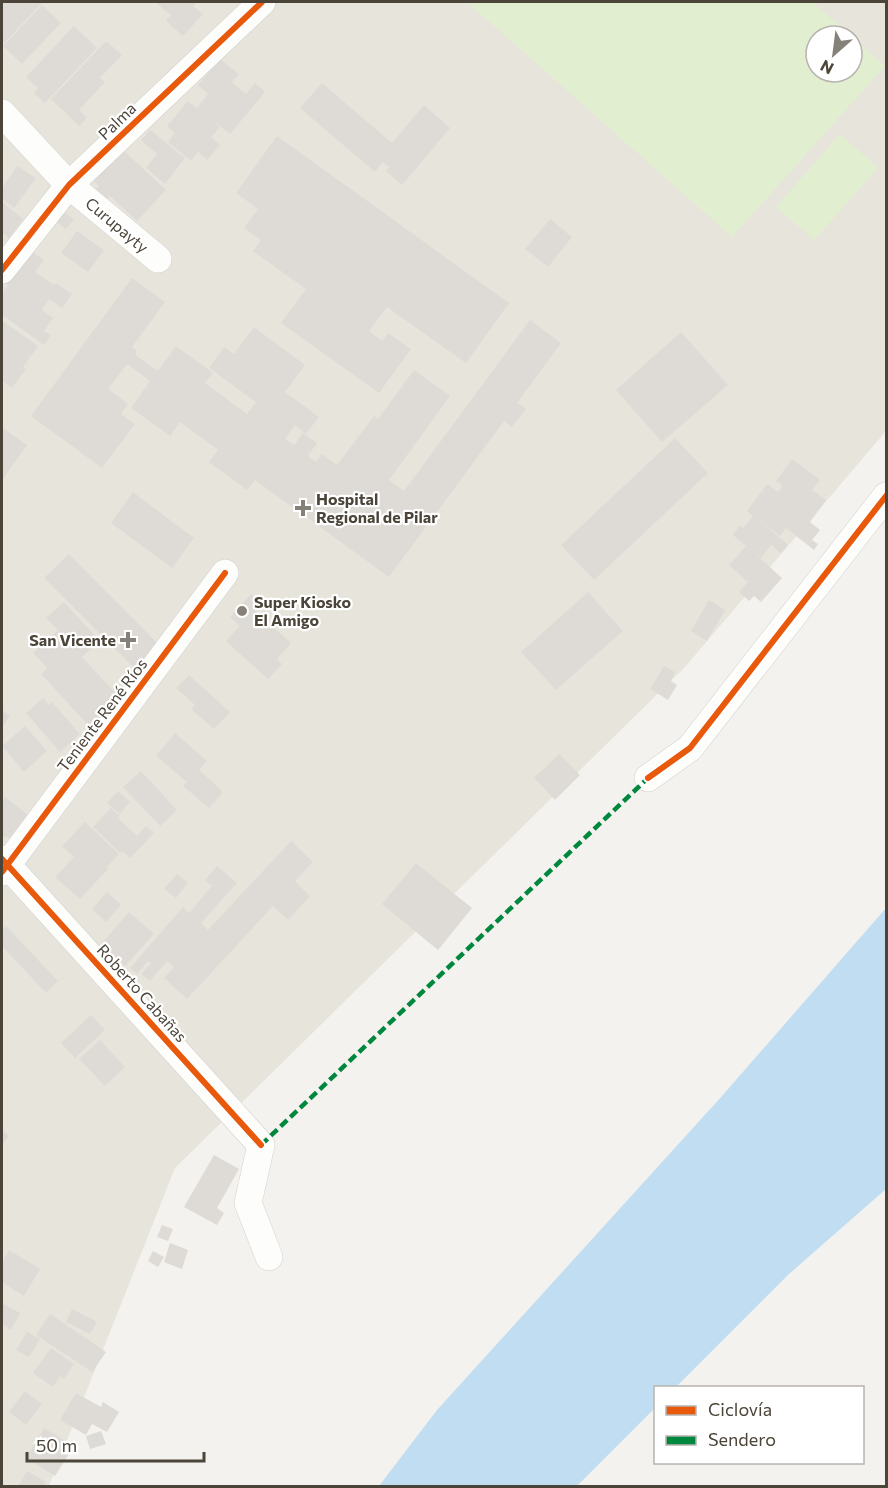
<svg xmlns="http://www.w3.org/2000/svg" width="888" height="1488" font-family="Commissioner,sans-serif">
<rect width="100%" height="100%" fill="#f4f2ee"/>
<path fill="#e7e4dc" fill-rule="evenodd" d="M2,2H886V431L685,667L175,1168L49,1486H2ZM816,36H852V72H816Z"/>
<path fill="#e1eecf" d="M467,2H812L851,36H816V72H852V37L885,66L732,237Z
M840,134L878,168L814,240L776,207Z"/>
<path fill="#c0ddf1" d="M886,908V1189L789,1274L676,1387L656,1388L655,1408L577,1486H379L437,1410L722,1096Z"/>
<path fill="#dedbd6" d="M2,2H43L3,44L2,42Z
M155,2H197L193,6L203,14L183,36L166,21L171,15Z
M42,5L61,23L22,64L3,46Z
M74,26L97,48L45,103L34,93L38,88L26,77Z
M106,41L122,55L100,78L105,82L79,110L87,118L79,126L51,99Z
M220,59L239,74L232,82L246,94L255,83L265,92L230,134L211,118L220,127L211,137L220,145L207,160L198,152L191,161L168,142L175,133L167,126L188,101L197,108L208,94L198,85Z
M322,83L392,143L424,105L450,128L402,185L386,171L389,167L383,162L375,172L300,108Z
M150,130L185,158L165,184L146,168L157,154L141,140Z
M277,136L509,303L466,363L387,307L369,331L382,341L388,333L411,349L379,393L281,323L306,289L253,251L261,240L244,228L258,209L236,193Z
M122,149L166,190L137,221L110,196L102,205L91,194L99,186L94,181Z
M17,166L36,178L14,208L2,199V188Z
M2,202L23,219L9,238L2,232Z
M62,211L74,219L66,229L55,221Z
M550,219L572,237L548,267L525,249Z
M77,231L104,250L88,272L61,253Z
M31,251L44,260L35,272L54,285L56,283L72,294L62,308L49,299L42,310L53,318L44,331L51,335L44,345L2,315V294L8,285L5,283L25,255Z
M132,278L165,302L132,347L137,351L135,355L158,371L176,346L213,373L205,383L247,414L256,402L209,368L224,347L234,354L254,327L305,365L285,392L319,417L306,434L295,425L285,439L294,445L303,433L317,443L308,456L316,462L322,454L337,465L374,416L378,419L414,370L450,396L389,480L404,491L530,320L561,343L517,403L526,409L512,427L504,421L389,577L255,480L247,490L209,462L218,450L180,422L170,436L131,408L150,381L127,364L108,389L128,404L121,414L135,424L102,468L31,416Z
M4,322L38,346L23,367L26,369L12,388L2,380V326Z
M681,332L728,385L662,442L616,390Z
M3,428L27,445L2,480V430Z
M675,438L708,473L594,580L561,545Z
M792,459L820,480L812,490L826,500L810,522L820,530L812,540L818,544L814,550L786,528L780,536L759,520L788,545L781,553L771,545L761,558L753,552L782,578L761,602L754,596L749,601L739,592L748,582L729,565L746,546L733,535L740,525L743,528L753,516L747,511L767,484L778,492L783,486L776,481Z
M133,492L194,538L172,568L111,523Z
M69,554L158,644L134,668L44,578Z
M588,592L623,631L556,690L521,652Z
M251,594L260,602L253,609L291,643L277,659L282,664L268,679L226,641L240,626L230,617Z
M709,600L725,610L707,641L691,631Z
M64,602L100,641L82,657L122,700L91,728L41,674L47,668L33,653L58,630L46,618Z
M664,666L675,672L671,681L677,685L668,700L650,689Z
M189,675L230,712L214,729L191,709L195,705L176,688Z
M43,698L49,705L52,702L80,734L60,752L26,713Z
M2,710L10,716L2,727Z
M25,726L47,751L24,772L2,746Z
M175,733L207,761L199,770L223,792L209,808L183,786L187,782L156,756Z
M559,754L580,775L555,800L534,778Z
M141,771L177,810L160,826L123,787Z
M118,791L130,802L120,814L107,803Z
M5,797L32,818L16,838L2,836V802Z
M111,808L120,816L118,818L137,836L146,826L154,833L130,858L122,851L120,853L93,827Z
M85,822L119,854L106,868L108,869L80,899L55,877L74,857L62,846Z
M291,841L313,862L295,881L310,896L288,920L273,906L187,999L164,978L174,967L167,961L150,981L141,974L151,963L148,961L137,974L130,968L183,907L189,913L212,886L205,880L217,866L237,883L201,923L208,930Z
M416,863L472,908L438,950L382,904Z
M177,874L188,883L176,898L164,889Z
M107,892L121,905L106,922L92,909Z
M129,912L154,934L125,966L101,944Z
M6,926L58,981L46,993L2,946V931Z
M91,1015L105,1030L75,1058L61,1043Z
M100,1040L125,1067L105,1086L79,1059Z
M2,1130L9,1136L2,1145Z
M214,1155L239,1169L217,1208L224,1213L217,1225L184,1207Z
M162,1225L173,1229L168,1241L157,1237Z
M170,1243L188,1250L182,1269L164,1262Z
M9,1250L40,1269L24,1296L2,1282V1263Z
M153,1251L164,1257L158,1267L148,1261Z
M2,1303L20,1313L11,1330L2,1324Z
M72,1309L97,1322L90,1334L66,1322Z
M50,1314L106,1352L92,1372L36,1335Z
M27,1332L40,1339L29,1357L16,1350Z
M51,1348L74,1364L64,1379L60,1376L53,1387L33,1373Z
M25,1391L42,1404L26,1425L9,1412Z
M76,1393L101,1407L103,1402L119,1412L107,1432L92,1424L86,1435L60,1420Z
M44,1428L74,1446L55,1476L26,1458Z
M101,1431L106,1444L90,1449L86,1436Z
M27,1471L46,1482L43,1486H18Z"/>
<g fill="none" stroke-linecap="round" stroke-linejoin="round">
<g stroke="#d2d0cb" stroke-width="28">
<path id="minor" d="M2,113L69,185L158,259
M2,270L69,185L262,2
M648,778L690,748L886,496
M2,859L261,1145L248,1203L269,1257
M2,872L225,573"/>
</g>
<use href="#minor" stroke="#fdfdfc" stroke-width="27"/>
<path stroke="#00873e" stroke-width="4.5" stroke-dasharray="9 4.5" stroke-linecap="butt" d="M261,1145L648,778"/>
<g stroke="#fff" stroke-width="10">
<path id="cycleway" d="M2,270L69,185L262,2
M648,778L690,748L886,496
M2,859L261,1145
M2,872L225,573"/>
</g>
<use href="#cycleway" stroke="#e8590c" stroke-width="6"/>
</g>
<g fill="#868178" stroke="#fff" stroke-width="2">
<path d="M300 499h6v6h6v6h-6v6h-6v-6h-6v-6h6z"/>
<circle cx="242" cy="611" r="6"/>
<path d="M125 631h6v6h6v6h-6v6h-6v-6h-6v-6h6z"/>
</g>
<g text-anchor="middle" stroke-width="4.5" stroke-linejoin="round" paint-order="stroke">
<g font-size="16" fill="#4b4439" stroke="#fff">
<text transform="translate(117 121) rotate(-44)" y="6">Palma</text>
<text transform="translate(117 225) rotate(40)" y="6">Curupayty</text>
<text transform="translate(102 715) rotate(-53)" y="6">Teniente René Ríos</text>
<text transform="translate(142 993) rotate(48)" y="6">Roberto Cabañas</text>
</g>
<g font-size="16" font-weight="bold" fill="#4b4439" stroke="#fff" text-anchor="start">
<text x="316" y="505">Hospital<tspan x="316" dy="18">Regional de Pilar</tspan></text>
<text x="254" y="608">Super Kiosko<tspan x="254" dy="18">El Amigo</tspan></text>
<text x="116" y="646" text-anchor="end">San Vicente</text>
</g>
</g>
<rect width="888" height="1488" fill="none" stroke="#4b4439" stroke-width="6"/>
<rect x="654" y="1386" width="210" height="78" fill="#ffffff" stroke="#b7b4b0" stroke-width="1.5"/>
<rect x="666" y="1406" width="30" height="9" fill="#e8590c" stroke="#b7b4b0" stroke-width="1.5"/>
<text x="708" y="1416" font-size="18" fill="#4b4439">Ciclovía</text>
<rect x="666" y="1436" width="30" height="9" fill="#00873e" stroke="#b7b4b0" stroke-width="1.5"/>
<text x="708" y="1446" font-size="18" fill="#4b4439">Sendero</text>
<g transform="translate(834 54) rotate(208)"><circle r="28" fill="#ffffff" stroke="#b7b4b0" stroke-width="1.5"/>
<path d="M0-4.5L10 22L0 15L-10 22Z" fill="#868178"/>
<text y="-9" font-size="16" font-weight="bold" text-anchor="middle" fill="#4b4439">N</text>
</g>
<path d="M27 1452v9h177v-9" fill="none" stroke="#4b4439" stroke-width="3"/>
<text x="36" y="1452" font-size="18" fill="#4b4439" stroke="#ffffff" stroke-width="4.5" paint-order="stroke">50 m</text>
</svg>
